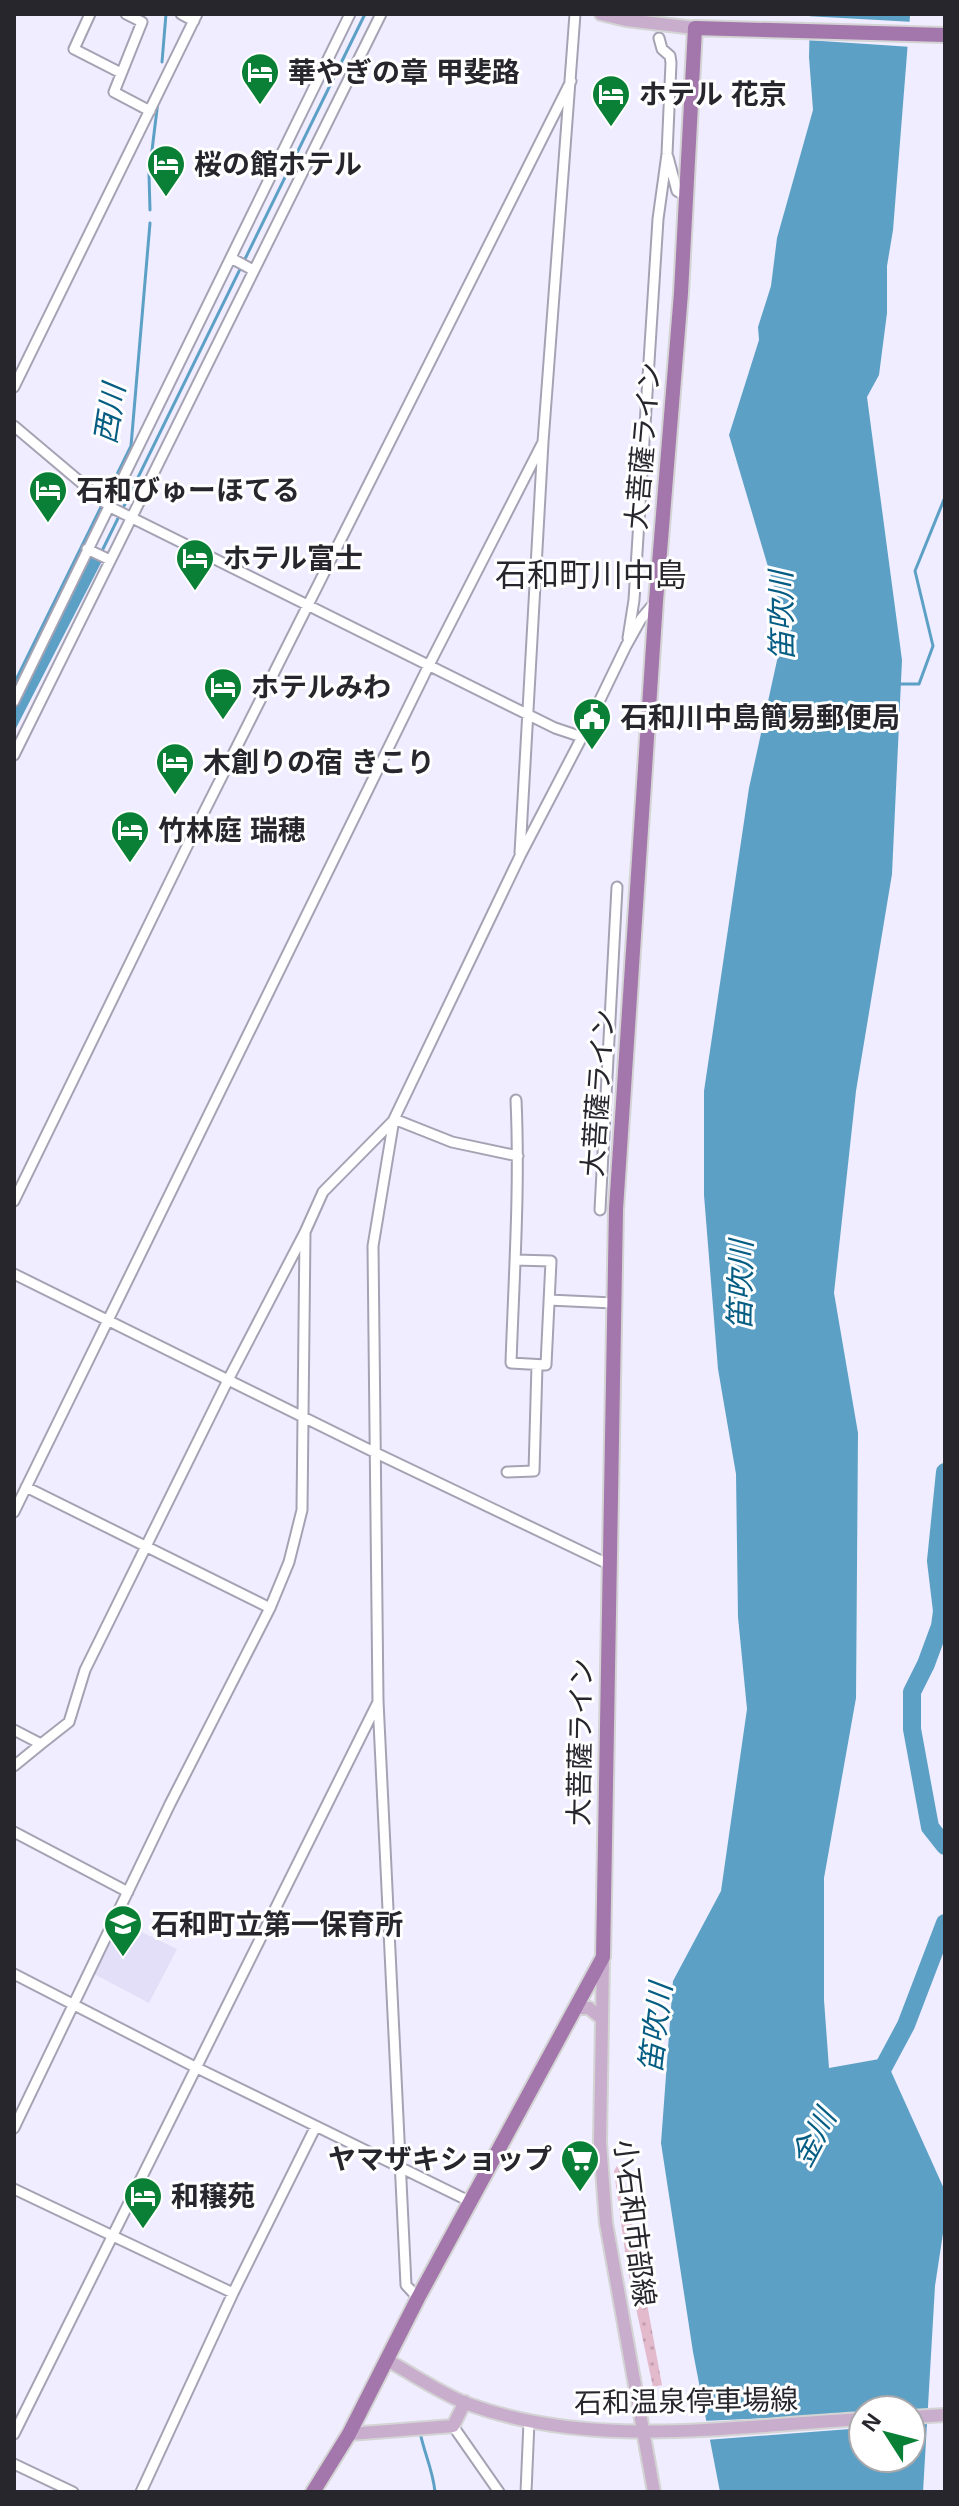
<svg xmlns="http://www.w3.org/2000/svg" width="959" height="2506" font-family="Arial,'Noto Sans JP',sans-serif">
<defs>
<pattern id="grass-dots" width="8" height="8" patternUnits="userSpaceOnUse" patternTransform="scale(2)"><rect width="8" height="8" fill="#e3b9cc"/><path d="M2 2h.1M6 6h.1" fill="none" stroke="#c39fb0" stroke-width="1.8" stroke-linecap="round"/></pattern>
</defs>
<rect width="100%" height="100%" fill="#efedff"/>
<path fill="#e3dff8" d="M121,1922L177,1949L149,2003L94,1974Z"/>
<path fill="url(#grass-dots)" d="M617,2166L624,2179L662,2385L653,2387L627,2266L614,2171Z"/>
<path fill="#5da0c6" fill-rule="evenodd" d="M810,14H910V16L893,230L887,266V313L879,375L867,397L902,660L892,874L856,1091L834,1293L858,1433L856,1698L824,1878V2000L829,2068L885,2058L945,2191V2220L935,2286L923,2492H720L693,2352L661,2143L673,1981L721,1891L747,1709L738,1617L736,1474L718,1369L704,1195V1091L749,788L785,624L729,435L759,340L758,327L771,286L777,238L813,110L809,57ZM863,2410H911V2458H863Z
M91,554L103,559L14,732V707Z"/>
<path fill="#efedff" d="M806,16L914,22L912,47L806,40Z
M863,2414V2428L706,2440L702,2421Z"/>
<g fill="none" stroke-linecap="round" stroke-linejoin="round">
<path stroke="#5da0c6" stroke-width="3" d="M162,62L166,14
M150,210L149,175L158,101
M101,553L365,14
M14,684L131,446L150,223
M900,684H919L933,646L915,571L945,497
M420,2432C424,2453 433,2470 435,2492"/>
<path stroke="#5da0c6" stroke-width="18" d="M945,1472L936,1561L942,1611L940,1626L926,1664L912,1692V1729L930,1827L945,1846
M876,2081L906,2025L945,1923"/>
<g stroke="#a5a3b3" stroke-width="13">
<path id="minor" d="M90,14L74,49L121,73
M126,14L142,22L114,92L150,111
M181,14L194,21
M668,157L677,191L686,196
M231,258L253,270
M14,387L197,14
M14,426L110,507L555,728L582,737
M87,549L110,560
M628,638L634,600L658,219L667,154L671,63L670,56L662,49L659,38
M14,701L350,14
M14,755L381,14
M520,853L543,442L575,14
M394,1119L452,1142L518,1156
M14,1201L194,832L571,81
M600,1210L617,887
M515,1260L551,1261L546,1365L511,1363C514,1275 520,1188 516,1100
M14,1274L376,1453L608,1564
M549,1300L613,1303
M507,1472L534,1471L537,1365
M26,1487L270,1608
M14,1512L429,665L543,442
M14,1730L41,1744L69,1722L85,1670L228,1380L305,1232L323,1192L394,1120
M14,1766L41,1744
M14,1832L128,1892
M14,1974L195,2067L471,2202
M14,2128L170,1804L270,1608L289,1562L302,1510L305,1232
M14,2189L233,2293
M418,2298L406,2285L378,1701L373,1246L394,1119L520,856L582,737L626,646L641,619L656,601
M453,2426L499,2492
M14,2434L377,1704
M14,2464L73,2492
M141,2492L233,2293L316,2126
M526,2492L529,2422"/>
</g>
<g stroke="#d4d4d5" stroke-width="16">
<path id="major" d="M601,14L626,20L695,28
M603,1960L600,2143L606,2223L654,2492
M575,2008H589L601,2018
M387,2360C414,2375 440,2393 468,2404C594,2450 732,2426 863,2419
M911,2417L945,2415
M349,2434L453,2426L465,2402"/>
</g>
<g stroke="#d4d4d5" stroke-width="18">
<path id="highway" d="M313,2492L349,2434L418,2298L603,1957L616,1209L656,601L681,293L695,28L945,35"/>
</g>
<use href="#minor" stroke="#fff" stroke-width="9"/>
<use href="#major" stroke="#c8adcd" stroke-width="12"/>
<use href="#highway" stroke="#a376ac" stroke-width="14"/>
</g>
<defs>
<g id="hotel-pin" transform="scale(2)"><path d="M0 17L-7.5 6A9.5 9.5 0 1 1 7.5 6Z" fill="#0a8037" stroke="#fff"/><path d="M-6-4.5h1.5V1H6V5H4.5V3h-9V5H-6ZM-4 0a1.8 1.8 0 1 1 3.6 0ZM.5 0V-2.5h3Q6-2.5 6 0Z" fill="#fff"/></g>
<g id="civic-pin" transform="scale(2)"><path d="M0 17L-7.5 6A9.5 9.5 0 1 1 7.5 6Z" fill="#0a8037" stroke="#fff"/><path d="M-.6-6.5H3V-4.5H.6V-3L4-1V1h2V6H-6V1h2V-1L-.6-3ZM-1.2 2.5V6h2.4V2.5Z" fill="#fff"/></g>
<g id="school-pin" transform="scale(2)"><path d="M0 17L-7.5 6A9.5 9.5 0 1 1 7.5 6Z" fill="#0a8037" stroke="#fff"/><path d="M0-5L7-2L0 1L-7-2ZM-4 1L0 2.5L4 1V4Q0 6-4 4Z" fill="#fff"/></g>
<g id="supermarket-pin" transform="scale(2)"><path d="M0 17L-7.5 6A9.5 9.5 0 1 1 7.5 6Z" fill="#0a8037" stroke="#fff"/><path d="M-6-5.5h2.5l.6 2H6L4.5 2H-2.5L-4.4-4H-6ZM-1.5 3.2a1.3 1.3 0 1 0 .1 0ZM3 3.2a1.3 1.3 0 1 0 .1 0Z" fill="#fff"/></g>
</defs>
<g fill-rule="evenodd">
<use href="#hotel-pin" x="260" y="72"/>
<use href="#hotel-pin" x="611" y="94"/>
<use href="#hotel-pin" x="166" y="164"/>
<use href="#hotel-pin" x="48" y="490"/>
<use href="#hotel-pin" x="195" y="558"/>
<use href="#hotel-pin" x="223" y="687"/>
<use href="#civic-pin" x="592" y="717"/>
<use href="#hotel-pin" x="175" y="762"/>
<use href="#hotel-pin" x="130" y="830"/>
<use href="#school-pin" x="123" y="1924"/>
<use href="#supermarket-pin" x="580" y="2159"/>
<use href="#hotel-pin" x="143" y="2196"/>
</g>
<g text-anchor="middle" stroke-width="6" stroke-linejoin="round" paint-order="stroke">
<g font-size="28" font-weight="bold" fill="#27262d" stroke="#fff" text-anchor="start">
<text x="288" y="82">華やぎの章 甲斐路</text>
<text x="639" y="104">ホテル 花京</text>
<text x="194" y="174">桜の館ホテル</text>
<text x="76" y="500">石和びゅーほてる</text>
<text x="223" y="568">ホテル富士</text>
<text x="251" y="697">ホテルみわ</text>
<text x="620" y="727">石和川中島簡易郵便局</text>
<text x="203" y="772">木創りの宿 きこり</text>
<text x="158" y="840">竹林庭 瑞穂</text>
<text x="151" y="1934">石和町立第一保育所</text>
<text x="552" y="2169" text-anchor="end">ヤマザキショップ</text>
<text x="171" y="2206">和穣苑</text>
</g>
<g font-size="28" fill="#27262d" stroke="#fff">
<text transform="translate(643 446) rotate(-85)" y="10">大菩薩ライン</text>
<text transform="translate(598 1093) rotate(-86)" y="10">大菩薩ライン</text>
<text transform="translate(580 1742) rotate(-89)" y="10">大菩薩ライン</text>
<text transform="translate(635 2223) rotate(83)" y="10">小石和市部線</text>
<text transform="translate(686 2401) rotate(-1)" y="10">石和温泉停車場線</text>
</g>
<g font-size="30" font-style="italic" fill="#055d83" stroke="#fff">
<text transform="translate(110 414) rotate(-81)" y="10">西川</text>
<text transform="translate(782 616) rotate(-91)" y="10">笛吹川</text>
<text transform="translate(741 1285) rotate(-89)" y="10">笛吹川</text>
<text transform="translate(656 2028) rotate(-83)" y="10">笛吹川</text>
<text transform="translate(814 2138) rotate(-62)" y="10">金川</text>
</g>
<g font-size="32" fill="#27262d" stroke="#fff">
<text x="591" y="586">石和町川中島</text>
</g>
</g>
<rect width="959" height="2506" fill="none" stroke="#27262d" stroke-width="32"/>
<g transform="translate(887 2434) rotate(306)"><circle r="38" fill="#ffffff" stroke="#a9a8ab" stroke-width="2"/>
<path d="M0-6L14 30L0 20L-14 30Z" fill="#0a8037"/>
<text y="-12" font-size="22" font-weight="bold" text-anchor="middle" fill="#27262d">N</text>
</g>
</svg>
